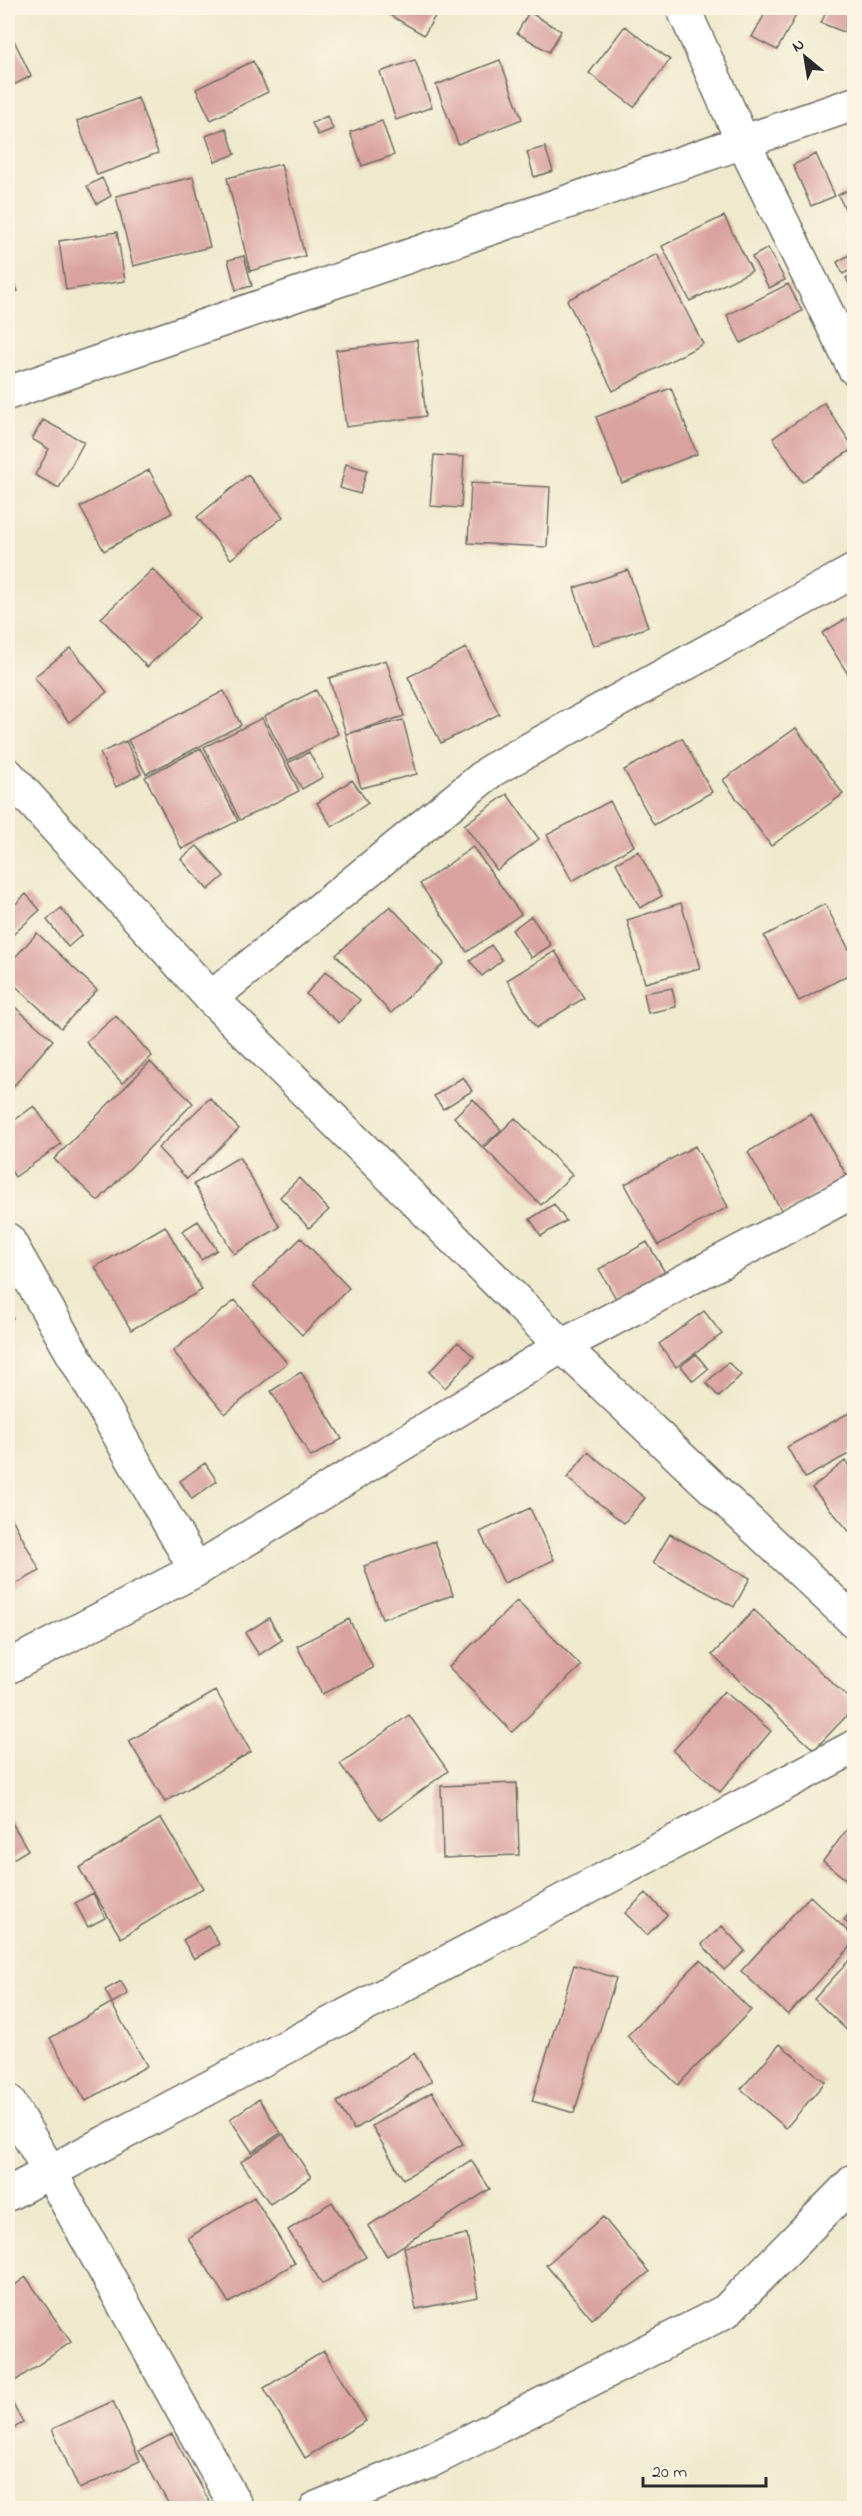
<svg xmlns="http://www.w3.org/2000/svg" width="862" height="2516" font-family="'Indie Flower',sans-serif">
<rect width="100%" height="100%" fill="#fcf5e5"/>
<filter id="ink" filterUnits="userSpaceOnUse"><feTurbulence type="fractalNoise" baseFrequency=".0167" numOctaves="2"/><feDisplacementMap in="SourceGraphic" scale="12" xChannelSelector="R" yChannelSelector="G"/><feConvolveMatrix kernelMatrix="1 2 1 2 8 2 1 2 1" color-interpolation-filters="sRGB"/></filter>
<filter id="wash" filterUnits="userSpaceOnUse"><feTurbulence type="fractalNoise" baseFrequency=".008" numOctaves="4" result="noise"/><feDisplacementMap in="SourceGraphic" scale="24" xChannelSelector="R" yChannelSelector="G"/><feGaussianBlur stdDeviation="1.35" result="paint"/><feColorMatrix in="noise" values="0 0 0 0 0 0 0 0 0 0 0 0 0 0 0 0 0 1.4 0 .05"/><feComposite in="paint" operator="in"/></filter>
<g filter="url(#wash)">
<rect width="100%" height="100%" fill="#efe9cd"/>
<g id="blocks">
<path fill="#d9a29e" d="M378,8H440L424,35Z
M768,8H800L777,50L752,37Z
M828,8H854V36L821,23Z
M529,12L561,31L549,52L517,33Z
M625,26L670,60L634,107L589,73Z
M8,28L31,76L8,88Z
M415,60L432,107L396,120L380,72Z
M500,60L522,119L458,144L436,85Z
M253,61L268,92L211,120L196,89Z
M138,98L158,153L97,175L77,121Z
M327,116L333,129L318,135L312,123Z
M382,121L394,155L362,166L350,132Z
M226,128L235,154L215,162L206,136Z
M545,147L553,171L534,177L527,152Z
M816,154L835,196L811,206L793,165Z
M281,164L305,256L250,271L227,178Z
M193,177L210,247L133,266L116,196Z
M102,178L111,196L97,204L87,186Z
M854,187V226L838,195Z
M724,216L752,271L690,301L662,246Z
M117,232L125,281L66,290L59,241Z
M768,248L785,280L769,288L752,257Z
M854,252V268L843,274L837,262Z
M657,254L703,344L613,391L567,300Z
M244,256L252,286L236,290L228,260Z
M8,268L18,291L8,295Z
M854,273V293L846,278Z
M788,284L802,311L741,343L727,315Z
M417,340L426,416L346,427L336,350Z
M671,388L697,454L622,483L596,417Z
M824,403L854,448L802,482L773,438Z
M43,420L84,442L59,488L35,475L49,449L32,439Z
M434,455L464,457L461,508L430,506Z
M346,464L367,470L360,494L340,488Z
M149,470L172,513L104,551L80,507Z
M248,475L283,517L231,559L197,517Z
M471,483L550,487L547,547L468,543Z
M153,569L199,618L147,667L101,618Z
M628,570L648,627L593,646L574,588Z
M854,614V677L851,679L822,633Z
M71,648L107,692L69,722L34,677Z
M466,648L499,714L441,743L408,677Z
M386,660L404,716L346,734L329,678Z
M316,690L338,734L287,761L264,716Z
M224,691L241,725L146,774L128,740Z
M262,718L299,791L240,820L204,747Z
M403,720L417,774L361,788L346,734Z
M796,728L843,794L771,846L723,780Z
M682,738L712,792L654,825L624,770Z
M126,741L141,774L116,787L100,753Z
M201,748L238,821L182,849L145,777Z
M309,752L323,777L302,789L288,763Z
M352,780L368,803L332,827L317,803Z
M507,794L539,839L497,870L464,825Z
M610,801L634,846L572,881L547,835Z
M197,846L224,876L208,890L181,859Z
M473,847L521,914L467,952L420,884Z
M638,851L662,896L640,908L616,863Z
M26,894L40,910L8,939V911Z
M681,903L700,968L645,983L627,920Z
M825,904L854,959V972L799,1001L764,936Z
M390,906L444,963L391,1013L336,955Z
M61,908L82,935L68,947L47,920Z
M531,916L551,945L531,958L512,930Z
M37,933L97,990L61,1028L8,979V965Z
M491,945L502,960L482,976L470,961Z
M555,951L584,998L536,1028L507,980Z
M326,971L360,1000L339,1023L306,994Z
M672,988L676,1007L648,1013L644,993Z
M8,1001L53,1040L12,1088L8,1084Z
M116,1016L152,1056L122,1083L86,1042Z
M150,1062L193,1103L98,1201L54,1159Z
M463,1077L472,1091L443,1109L434,1096Z
M210,1098L239,1129L187,1179L158,1148Z
M473,1099L501,1130L482,1147L454,1117Z
M34,1106L61,1144L15,1177L8,1166V1125Z
M811,1114L847,1176L783,1213L748,1152Z
M515,1118L572,1175L541,1205L484,1148Z
M695,1146L728,1207L658,1245L625,1184Z
M239,1157L280,1227L234,1254L194,1184Z
M299,1178L329,1210L309,1228L280,1197Z
M554,1204L566,1221L541,1236L530,1219Z
M198,1221L217,1250L201,1260L182,1231Z
M165,1226L202,1290L131,1330L95,1267Z
M301,1238L349,1288L302,1335L253,1285Z
M647,1242L666,1274L618,1302L599,1269Z
M235,1300L287,1363L225,1414L173,1351Z
M8,1308L13,1318L8,1322Z
M704,1311L722,1334L676,1367L659,1344Z
M458,1342L474,1357L445,1388L429,1372Z
M696,1354L708,1369L693,1381L681,1366Z
M728,1362L741,1375L719,1397L706,1383Z
M301,1372L342,1439L311,1457L271,1391Z
M854,1410V1451L805,1478L787,1447Z
M588,1452L645,1498L624,1523L567,1478Z
M845,1461L854,1472V1537L812,1488Z
M205,1463L217,1481L192,1499L180,1481Z
M530,1508L554,1560L504,1583L480,1532Z
M8,1511L40,1571L8,1588Z
M670,1534L750,1578L734,1607L653,1563Z
M435,1541L453,1595L382,1619L364,1566Z
M517,1601L581,1666L512,1732L449,1667Z
M754,1610L854,1703V1708L814,1750L712,1655Z
M269,1618L282,1640L259,1655L245,1633Z
M349,1619L373,1668L322,1694L297,1646Z
M216,1691L251,1752L165,1802L129,1741Z
M724,1691L771,1731L720,1792L673,1751Z
M409,1715L448,1771L381,1820L340,1764Z
M517,1783L519,1855L443,1858L441,1786Z
M8,1816L28,1850L8,1862Z
M161,1818L203,1888L121,1938L79,1868Z
M854,1820V1886L823,1861Z
M93,1893L105,1918L88,1927L75,1903Z
M646,1893L667,1915L647,1935L625,1913Z
M810,1896L854,1937V1943L788,2015L741,1971Z
M854,1908V1929L844,1920Z
M208,1925L219,1944L194,1959L183,1940Z
M722,1926L745,1951L724,1970L702,1944Z
M854,1955V2037L814,1999Z
M700,1960L751,2010L678,2085L627,2036Z
M574,1965L616,1978L574,2113L532,2101Z
M121,1981L128,1994L112,2003L105,1990Z
M111,2003L147,2066L86,2101L50,2038Z
M780,2044L825,2082L786,2128L741,2089Z
M414,2053L432,2081L354,2130L337,2102Z
M432,2092L463,2144L403,2179L372,2126Z
M259,2099L281,2133L252,2152L230,2119Z
M283,2134L311,2177L270,2204L241,2162Z
M471,2160L490,2189L387,2256L368,2226Z
M254,2197L295,2263L229,2303L188,2238Z
M332,2202L366,2257L322,2284L288,2230Z
M603,2217L649,2272L592,2319L546,2265Z
M467,2234L478,2297L416,2309L404,2247Z
M26,2277L71,2342L9,2385L8,2290Z
M324,2351L366,2421L305,2458L264,2388Z
M9,2397L23,2423L8,2431V2398Z
M113,2401L140,2461L79,2489L52,2429Z
M172,2434L213,2508H171L139,2451Z"/>
</g>
</g>
<g filter="url(#ink)">
<use href="#blocks" fill-opacity="0" stroke="#706e64" stroke-width="1.5"/>
<g fill="none" stroke-linecap="round" stroke-linejoin="round">
<g stroke="#706e64" stroke-width="36">
<path id="street" d="M683,8L743,142L854,368
M8,393L854,104
M211,998L492,770L854,571
M8,1240L196,1570
M8,1667L196,1570L562,1346L854,1191
M8,2101L49,2170L237,2508
M8,2194L854,1747
M317,2508L426,2463L726,2311L854,2181"/>
</g>
<g stroke="#706e64" stroke-width="36">
<path id="secondary" d="M8,775L211,998L562,1346L854,1621"/>
</g>
<use href="#street" stroke="#fff" stroke-width="33"/>
<use href="#secondary" stroke="#fff" stroke-width="33"/>
</g>
</g>
<rect width="862" height="2516" fill="none" stroke="#fcf5e5" stroke-width="30"/>
<g transform="translate(805 57) rotate(330)" stroke="#fcf5e5" stroke-width="4.5" paint-order="stroke">
<path d="M0-4.5L10 22L0 15L-10 22Z" fill="#2b2b2b"/>
<text y="-9" font-size="16" font-weight="bold" text-anchor="middle" fill="#2b2b2b">N</text>
</g>
<path d="M643 2477v9h123v-9" fill="none" stroke="#2b2b2b" stroke-width="3"/>
<text x="652" y="2477" font-size="18" fill="#2b2b2b" stroke="#fcf5e5" stroke-width="4.5" paint-order="stroke">20 m</text>
</svg>
